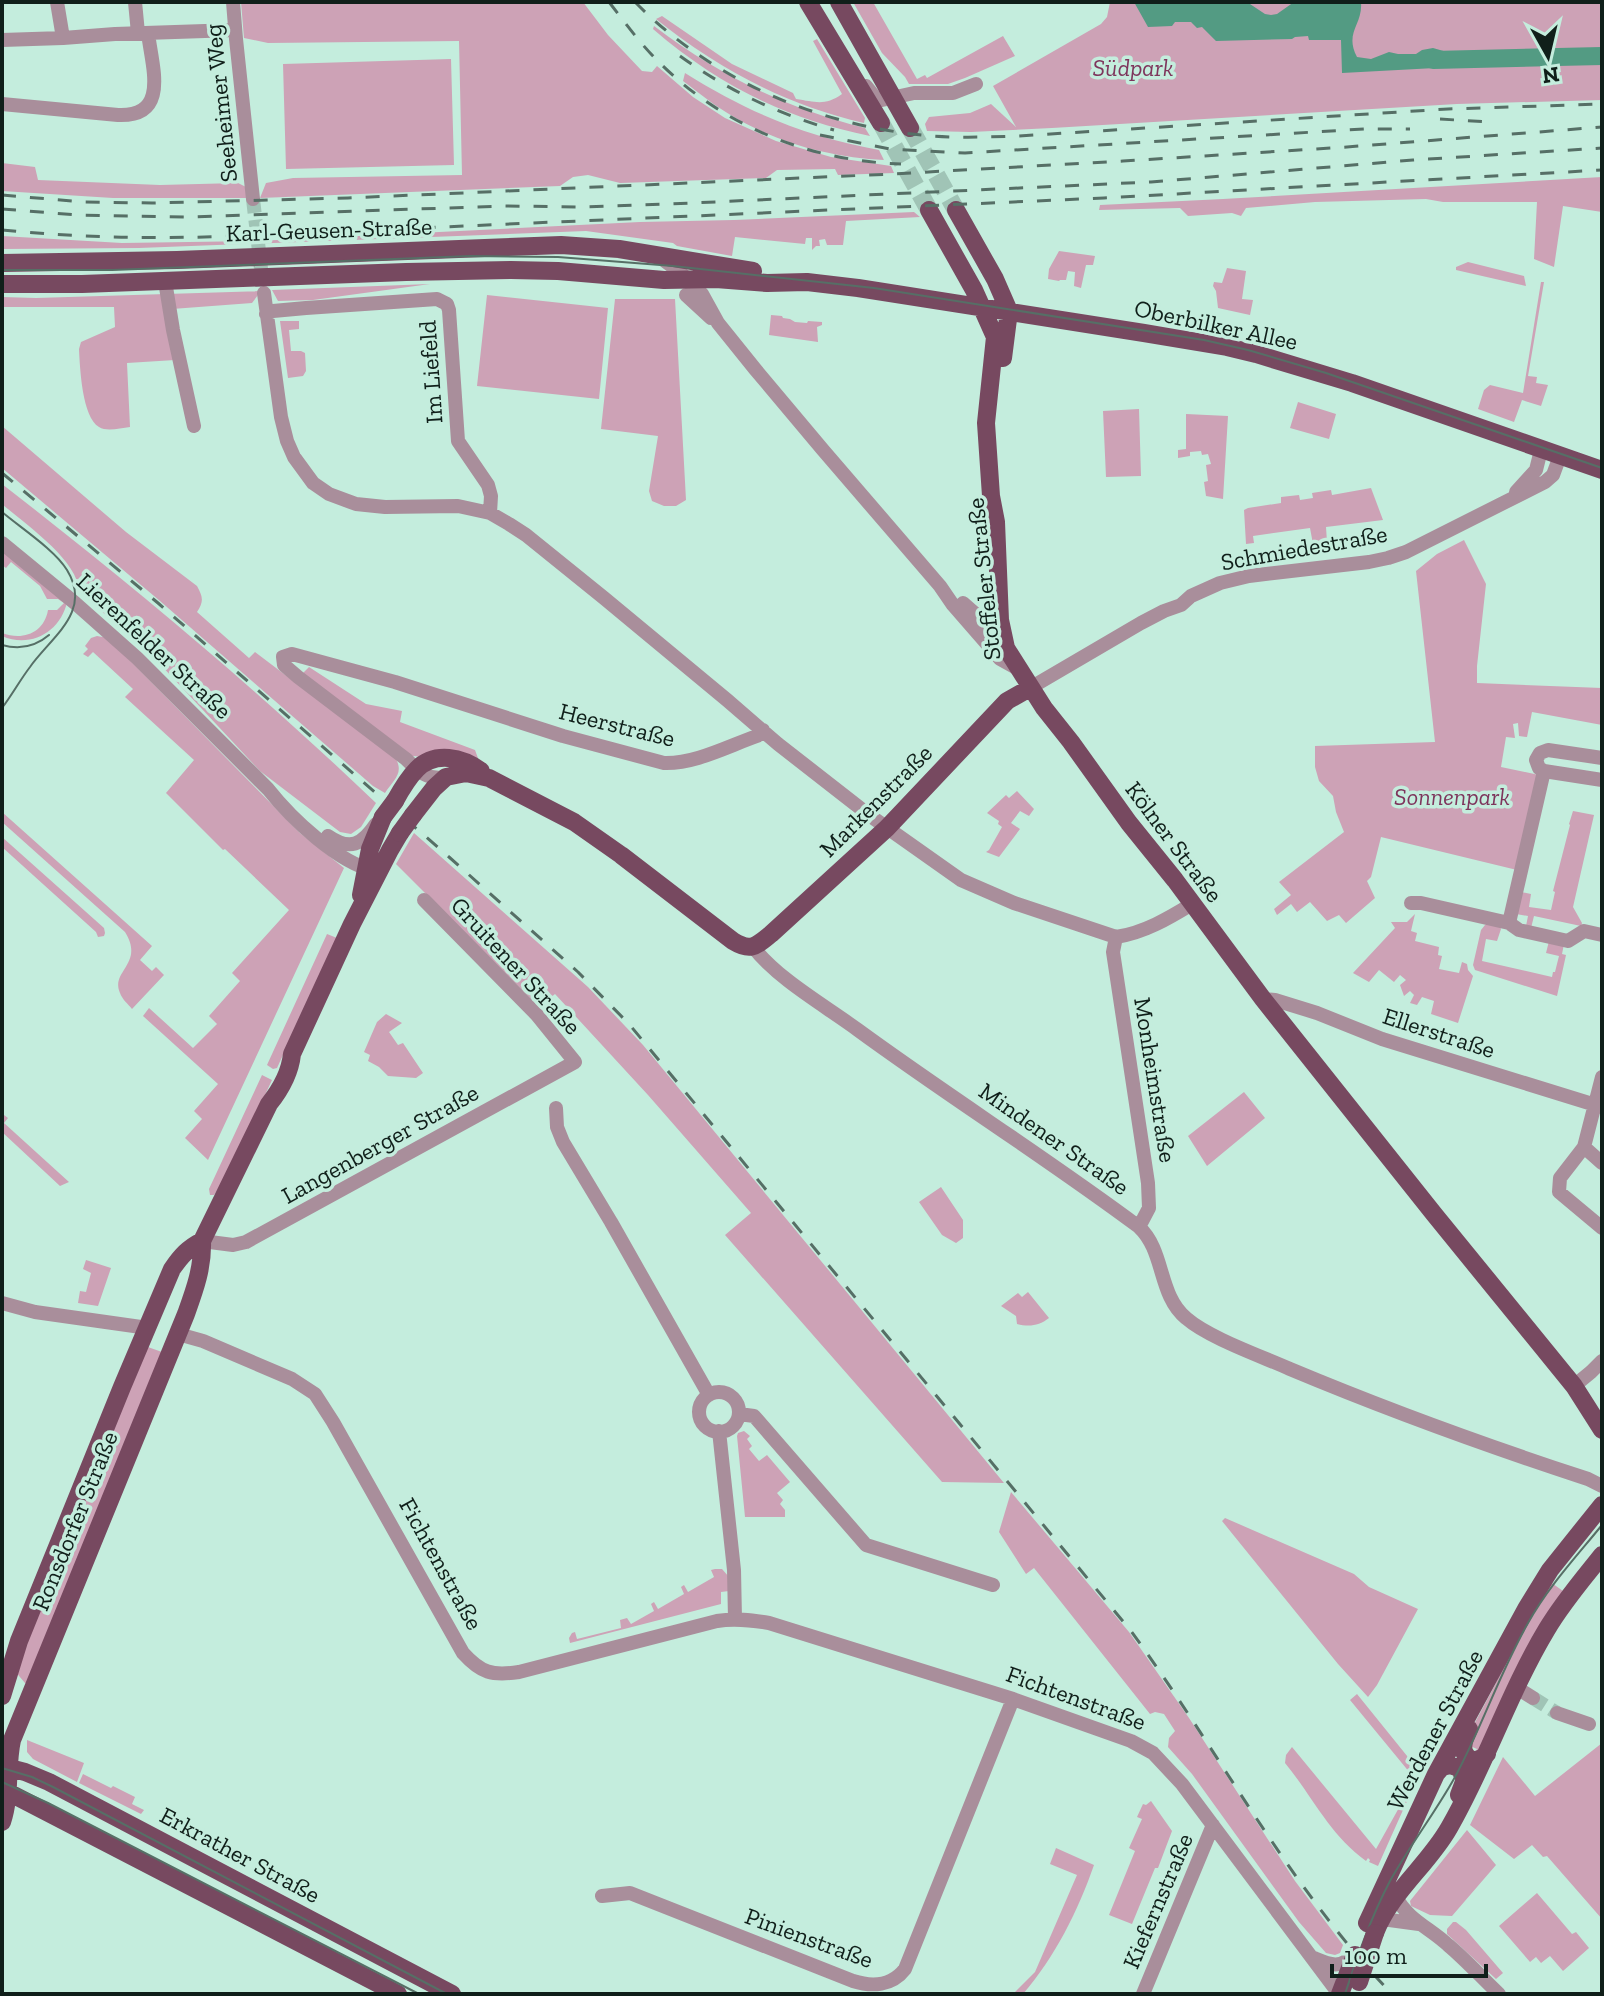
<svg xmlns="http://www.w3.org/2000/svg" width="1604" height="1996" font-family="'Zilla Slab',serif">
<rect width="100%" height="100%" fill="#c4eddd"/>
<path fill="#cda2b6" d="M241,2H583L608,35L642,71L652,72L657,66L693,97L725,118L776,141L831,157L891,166L894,173L838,175L835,169L777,170L766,178L620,183L588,175L573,177L560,186L260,198L266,183L293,178L462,175L459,41L268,43L244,38Z
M853,2H873L917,79L925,75L927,78L1003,36L1015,56L965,78L948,84H909L905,77L882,53Z
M1110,2H1602V100L1457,104L1052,128L971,132L927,131L925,124L929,117L970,113L991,104L1016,127L993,86L1101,24L1107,17Z
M662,16L732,64L793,93L796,99C816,102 825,106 842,94L813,41L817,39L865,118L864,123C786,105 718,69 656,19Z
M654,26C720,76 786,108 865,128L870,136C786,119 718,85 653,29Z
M451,59L454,165L286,169L283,64Z
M685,73C749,113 805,136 879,150L884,160C833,158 778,143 734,117C716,107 699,93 683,81Z
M2,163L35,167L38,180L160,185L238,183L246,187L249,198H113L2,191Z
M1602,177V212L1563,206L1554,267L1534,259L1537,202H1443L1426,199L1315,202L1246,208L1241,216L1232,213L1188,216L1180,208L1099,210L1100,205L1223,199Z
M914,212L920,217L846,221L843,245H827L825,239L819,240L820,246H816L812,250V238H806L805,244L735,237L732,256L677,246L673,243L586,231L139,248L2,249V236L122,243L257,241L640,222L734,220Z
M1059,251L1095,256L1093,265H1086L1081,288L1074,286L1075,272L1068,271L1066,280H1060L1059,281L1048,279L1049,269Z
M1468,262L1524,276L1526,286L1456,270V267Z
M1227,268L1246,271L1242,299L1253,300L1250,315L1218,308L1216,291L1213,286L1214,282L1222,283Z
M1541,282H1544L1528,376L1537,377L1536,383L1548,385L1541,406L1522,400L1514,422L1478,409L1484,390L1490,385L1523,393Z
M430,284L313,300L278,301L272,290Z
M261,291L252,303L172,309L175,360L127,363L130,427C120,428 107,432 99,427C82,417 80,368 79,349L81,342L115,327L114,307H2V297L36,298Z
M487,295L608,308L599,399L477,386Z
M615,299H675L686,500L676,506H664L652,501L649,491L658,436L601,429Z
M771,315L782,316L783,318L790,319L795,322L807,323L808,321L822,322V325L817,327L818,342L769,335Z
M280,321H299V329L289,330L291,351H301L305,353L306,371L303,376L288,378Z
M1298,402L1336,414L1329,439L1290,428Z
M1139,409L1141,476L1106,477L1103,411Z
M1186,414L1228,416L1223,499L1206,496L1204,482L1208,481L1206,465L1211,464L1208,454L1202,455L1201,451L1190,452V456L1178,458V450L1186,449Z
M2,426L126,532L197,586C203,597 204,601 197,612L249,658L255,652L396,759C404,774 393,780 385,793L373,786L160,601L2,468Z
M2,484C131,584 258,690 376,803L361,827L351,834L340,832L260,771L158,662L79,591C78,560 25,524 2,504Z
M1371,488L1383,520L1326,527L1327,542L1313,544L1310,528L1253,536L1254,543L1246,544L1244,510L1248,508L1281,503V497L1299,495L1300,500L1313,498L1312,493L1331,490L1332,495Z
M1464,540L1486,584L1477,666V683L1602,688V725L1532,712L1527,737L1519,736L1518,723L1513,724L1515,738L1506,737L1501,767L1539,775L1517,870L1381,837L1371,877L1367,881L1375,898L1346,923L1339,915L1327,921L1310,902L1297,912L1291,904L1277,915L1274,909L1291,895L1279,882L1344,832L1336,812L1333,796L1319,781L1315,767V746L1435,742L1416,571L1437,554Z
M2,549L67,602C61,631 31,649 2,636V633C23,641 44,633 48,610H57L64,603L58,599H47L40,586L11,562L6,568L2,565Z
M97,636L108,638L300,833L344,868L208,1160L185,1138L202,1119L194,1111L218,1084L143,1016L149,1008L193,1048L217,1024L209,1016L240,981L232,973L289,910L225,849L223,850L166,793L194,760L125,697L133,689L93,652L88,657L83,654L88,649L85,646L91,638Z
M309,667L366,704L402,711L400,722L475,750L479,761L412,756L302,674Z
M1017,791L1034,809L1029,816L1020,811L1011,823L1020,829L999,857L986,852L989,850L1002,827L998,824L999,821L987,813L1006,795L1009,798Z
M1573,811L1594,815L1573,907L1582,923L1581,926L1534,916L1531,928L1526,926L1528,916L1516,914L1521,892L1531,894L1529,907L1551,910L1555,892L1553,891L1570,825L1569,824Z
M2,812L152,946L140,960L152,971L156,967L164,975L132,1009C128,1004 122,999 120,993C110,971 145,964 125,932L2,822Z
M414,833L588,987L643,1045L1004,1483L942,1482L725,1235L751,1213L648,1095L555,994L539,1007L396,864Z
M2,837L104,928L105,933L104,936L98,937L96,932L2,847Z
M1415,914L1411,931L1417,933L1415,941L1439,947L1438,955L1442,956L1439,969L1459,973L1462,962L1467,964L1468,970L1473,976L1458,1023L1431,1014L1434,1001L1422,997L1417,1005L1410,1003L1414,995L1410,991L1404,996L1400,985L1406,980L1400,975L1394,982L1379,970L1369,982L1353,973L1395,928L1391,922H1407Z
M1488,924L1500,927L1501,929L1497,941L1486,939L1482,961L1552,977L1553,972H1555L1559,956L1546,953L1549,941L1564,944L1562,954L1566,955L1557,996L1475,970L1473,965L1481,930L1485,925Z
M327,934L337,938L277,1068L273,1069L267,1065Z
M386,1014L402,1023L389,1032L398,1045L403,1043L423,1073L416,1078L388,1076L379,1067L368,1061L370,1055L364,1052L377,1022Z
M262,1075L272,1080L228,1174L214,1195H210L209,1189Z
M1244,1092L1265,1118L1207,1166L1188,1136Z
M4,1115L8,1118L4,1123L69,1182L60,1186L2,1132V1118Z
M941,1187L963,1220V1238L956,1243L942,1235L919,1202Z
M86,1260L111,1268L98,1306L78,1303L80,1291L86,1292L91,1273L83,1269Z
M1028,1292L1049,1318C1039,1326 1029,1327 1017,1324L1016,1316L1001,1306L1018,1293L1022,1297Z
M145,1346L162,1352L29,1684L25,1683L14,1670Z
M744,1431L750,1436L747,1439L752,1446L749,1449L759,1461L767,1455L790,1482L777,1493L783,1500L780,1504L785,1510V1517H745L737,1436L738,1433Z
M1011,1492L1129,1632L1189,1718L1295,1881L1343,1945L1340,1953L1335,1955L1326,1953L1299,1922L1192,1774L1168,1747L1169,1738L1175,1731L1164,1714L1155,1712L1150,1714L1034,1568L1026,1574L999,1532Z
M1225,1518L1354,1574L1369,1587L1418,1609L1377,1685L1368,1697L1338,1664L1222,1521Z
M715,1569H722L729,1577V1591L721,1592V1604L570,1643L569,1638L572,1633L575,1632L577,1639L621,1628L620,1620L627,1618L631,1624L654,1611L651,1604L654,1602L658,1609L684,1594L681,1587L684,1585L688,1592L714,1577L711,1570Z
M1549,1581L1563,1591L1483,1751L1475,1754L1477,1749L1468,1745L1472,1728L1495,1685L1515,1643Z
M1357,1694L1420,1772L1378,1866L1369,1862L1370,1860L1368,1858L1366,1861C1329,1834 1313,1797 1285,1763L1286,1755L1292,1747L1376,1849L1415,1779L1350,1700Z
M27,1740L84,1763L77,1782L33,1759L27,1752Z
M1602,1743V1919L1547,1856L1543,1857L1532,1845L1514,1859L1470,1825L1503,1757L1535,1796Z
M83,1774L111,1788L113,1786L135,1797L132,1804L144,1810L141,1814L79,1783Z
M1151,1801L1172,1831L1158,1868H1155L1132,1924L1109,1915L1135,1851L1129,1848L1142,1819L1137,1817L1143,1804L1146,1805Z
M1467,1830L1496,1865L1452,1916L1430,1915L1411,1906L1410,1901Z
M1056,1848L1094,1865C1078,1911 1055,1957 1023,1994H1013L1035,1972L1077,1875L1050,1864Z
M1537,1893L1572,1934L1576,1932L1589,1948L1563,1971L1550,1956L1541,1963L1536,1957L1530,1962L1499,1926Z
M1453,1922H1456L1466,1930L1503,1973L1496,1979L1447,1934V1929Z"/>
<path fill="#539b83" d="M1134,2H1247L1265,14L1271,15L1277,14L1294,2H1361C1363,25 1344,32 1357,57L1371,59L1389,52L1398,54H1416L1422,50L1433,48L1454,54V67L1342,73L1341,40H1309L1308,36L1295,37L1292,39L1216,41L1202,27L1197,28L1191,22H1175L1172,26L1148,27Z"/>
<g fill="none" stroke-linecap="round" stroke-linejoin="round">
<path stroke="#539b83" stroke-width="18" d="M1433,60L1602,56"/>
<path stroke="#a0c4b6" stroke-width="14" stroke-dasharray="14 7" stroke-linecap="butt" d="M253,199L263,286
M1533,1698L1557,1713"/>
<path stroke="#a0c4b6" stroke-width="18" stroke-dasharray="18 9" stroke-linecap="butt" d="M881,123L929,210
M910,128L956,210"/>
<path stroke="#a98e9b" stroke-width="14" d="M57,2L63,38
M135,2L138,33
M233,2L236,39L253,199
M2,40L63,38L115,34L235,30
M866,86L874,96L882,100L914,93H953L976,84
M2,104L118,115C170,117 152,67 148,33
M661,258L680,272L702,294L718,323L755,369L823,450L940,586L953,605L1000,659L1018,669
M165,281L173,330L194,426
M264,293L281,417L287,441L294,457L313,483L329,494L356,504L385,507L458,506L490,513L509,524L526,535L604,598L727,700L778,744L869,815L961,880L1014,903L1116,937C1144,933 1169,918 1192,904
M686,295L711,318
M266,314L273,311L306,308L437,299L447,304L449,310L458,441L488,485L491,496L490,513
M1516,492L1536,470L1541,450
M2,543L75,603L137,658L268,789C291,818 338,863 375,871
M963,603L1004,639
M1030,688L1141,623L1164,611L1181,605L1191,596L1220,583L1249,576L1369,562L1388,558L1406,552L1545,482L1553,475L1560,456
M1602,758L1548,750L1540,753L1536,760L1539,768L1544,771L1602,780
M446,777C428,781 418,771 406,759L298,677L284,665L283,657L292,654L395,682L563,736L664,763C695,764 728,746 757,736L763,730
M328,836C350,851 362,845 376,824
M1411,903H1421L1509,923L1519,930L1568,941L1584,931L1602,935
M1509,923L1544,771
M1116,937L1113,952L1148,1183L1149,1208L1139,1227
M753,947C779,980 824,1005 858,1030C951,1098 1048,1159 1139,1227C1165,1251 1158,1295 1186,1318C1209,1338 1261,1356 1290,1369C1388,1410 1487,1446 1588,1479L1602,1486
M1263,999L1275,1000L1317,1013L1382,1039L1602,1107
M1602,1077L1584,1147L1560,1178L1559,1192L1602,1228
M556,1108L557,1127L563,1142L611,1222L709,1395
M1584,1147L1602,1163
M202,1241L233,1245L246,1242L575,1062L537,1015L424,900
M2,1303L35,1312L148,1328
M178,1334L203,1341L292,1379L315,1394L333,1422L463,1653C481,1673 492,1676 519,1672L717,1621C735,1618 751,1620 769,1623L1013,1699L1131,1741L1153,1753L1182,1784L1339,1994
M1574,1386L1591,1372L1602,1361
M699 1412a20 20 0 1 1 40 0a20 20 0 1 1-40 0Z
M739,1414L754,1416L866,1545L993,1585
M719,1431L734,1570L735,1619
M1517,1688L1533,1698
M1557,1713L1589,1724
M602,1896L630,1893L853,1981C872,1987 892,1986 905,1969L1013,1699
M1396,1897C1408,1920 1430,1928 1448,1945C1466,1960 1482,1978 1499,1994
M1382,1919L1419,1924
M1314,1958C1331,1965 1339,1969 1355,1955
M1143,1994L1213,1825"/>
<path stroke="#774960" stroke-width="18" d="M808,2L881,123
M839,2L910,128
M929,210L974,290L995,337L986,423L991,496L996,522L1000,620L1006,648L1044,708L1071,742L1129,823L1175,880L1263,999L1434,1214L1574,1386L1602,1430
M956,210L995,279L1009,311L1003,358
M2,263L177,260L561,245L619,249L753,271
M2,284H82L406,272L511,270L558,271L664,280L716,279L767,283L807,282L858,288L1144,333L1227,347L1256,354L1352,383L1602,470
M395,801C401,790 408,778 417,769C435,751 462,757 481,771
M413,815L434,788L446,777L466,773L489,778L574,822L621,855L733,941C751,952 756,946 771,934L887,828L1007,701L1030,688
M361,895L370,849L383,817
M2,1696L19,1641L122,1387L172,1269C181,1256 188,1248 202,1241
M1469,1729C1463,1741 1458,1754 1474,1761L1482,1758L1487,1754
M2,1766L25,1772L49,1782L452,1994
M1436,1774L1442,1767L1450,1765L1459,1768L1465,1779L1459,1795
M2,1789L398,1994
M2,1822C11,1796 6,1767 12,1740L186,1314C195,1289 203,1267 202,1241L269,1104C281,1089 290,1073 292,1054L352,924L390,850L400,833
M1367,1923L1436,1774L1526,1609L1550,1570L1602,1505
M1375,1933C1391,1892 1428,1865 1449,1828C1486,1764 1509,1692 1547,1629C1563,1602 1583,1579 1602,1555
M1340,1994L1355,1955"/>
<path stroke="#566f66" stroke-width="2" d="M2,270H112L471,256L558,257L673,266L874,288L1204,340L1248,350L1326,373L1602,468
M2,512C21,528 55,550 67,570C93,612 51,637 30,667C20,680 12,695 2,708
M2,645C20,650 35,647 49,635
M2,1768L32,1777L53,1787L447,1994
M2,1782L48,1803L419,1994
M1345,1994C1358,1955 1371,1917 1390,1881C1410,1845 1435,1813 1455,1777C1482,1727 1500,1672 1528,1623C1548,1587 1576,1557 1602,1525"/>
<path stroke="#566f66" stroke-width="3" stroke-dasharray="14 14" stroke-linecap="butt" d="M609,2C623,20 636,38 652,55C717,124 807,161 901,164
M635,2C713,81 821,127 932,136C960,138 989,137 1018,136L1448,109L1602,104
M680,56C727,90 778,114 834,130
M1440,119L1488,122
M820,135L890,149L965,153L1364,129H1410
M2,195L83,202L152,203L348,198L892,174L1123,161L1347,147L1602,127
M2,209L77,215L188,217L504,206L584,207L669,204L1151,182L1413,160L1602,148
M2,230C82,238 156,239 236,236L1104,198L1602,170
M2,473L158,603L449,857L578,972L629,1024L1131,1631C1219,1751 1288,1886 1392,1994"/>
<path stroke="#774960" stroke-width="18" d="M383,817L395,801
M400,833L413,815
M1359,1982L1375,1933"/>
</g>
<g text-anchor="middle" stroke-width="7" stroke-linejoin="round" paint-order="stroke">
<g font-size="24" font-style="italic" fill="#7e355c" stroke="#c4eddd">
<text x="1133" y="76">Südpark</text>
<text x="1452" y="805">Sonnenpark</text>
</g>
<g font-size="24" fill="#101f1a" stroke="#c4eddd">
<text transform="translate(221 103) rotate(-96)" y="8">Seeheimer Weg</text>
<text transform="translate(329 230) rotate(-2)" y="8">Karl-Geusen-Straße</text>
<text transform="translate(1216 325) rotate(12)" y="8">Oberbilker Allee</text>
<text transform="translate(431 372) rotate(-94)" y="8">Im Liefeld</text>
<text transform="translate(1304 548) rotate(-10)" y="8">Schmiedestraße</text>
<text transform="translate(984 579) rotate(-96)" y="8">Stoffeler Straße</text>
<text transform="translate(154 646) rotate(43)" y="8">Lierenfelder Straße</text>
<text transform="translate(617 725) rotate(14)" y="8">Heerstraße</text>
<text transform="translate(876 801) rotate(-45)" y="8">Markenstraße</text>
<text transform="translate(1174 842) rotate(53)" y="8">Kölner Straße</text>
<text transform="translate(516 966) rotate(47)" y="8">Gruitener Straße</text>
<text transform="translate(1439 1033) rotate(18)" y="8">Ellerstraße</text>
<text transform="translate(1155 1080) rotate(81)" y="8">Monheimstraße</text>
<text transform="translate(1054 1139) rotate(35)" y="8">Mindener Straße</text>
<text transform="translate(380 1144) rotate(-29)" y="8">Langenberger Straße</text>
<text transform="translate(75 1521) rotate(-68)" y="8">Ronsdorfer Straße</text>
<text transform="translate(441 1564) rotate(61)" y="8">Fichtenstraße</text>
<text transform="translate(1076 1698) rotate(20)" y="8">Fichtenstraße</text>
<text transform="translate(1435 1730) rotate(-62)" y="8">Werdener Straße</text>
<text transform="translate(240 1855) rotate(28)" y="8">Erkrather Straße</text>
<text transform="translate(1158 1901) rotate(-67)" y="8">Kiefernstraße</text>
<text transform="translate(809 1938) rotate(20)" y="8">Pinienstraße</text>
</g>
</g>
<rect width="1604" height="1996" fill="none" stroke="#101f1a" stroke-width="8"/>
<g transform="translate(1548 56) rotate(172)" stroke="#c4eddd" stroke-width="6" paint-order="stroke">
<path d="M0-6L14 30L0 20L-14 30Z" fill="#101f1a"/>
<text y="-12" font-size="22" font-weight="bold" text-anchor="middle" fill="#101f1a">N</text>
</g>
<path d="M1332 1964v12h154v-12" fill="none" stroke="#101f1a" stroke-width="4"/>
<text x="1344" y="1964" font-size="24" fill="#101f1a" stroke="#c4eddd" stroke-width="6" paint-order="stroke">100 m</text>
</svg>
